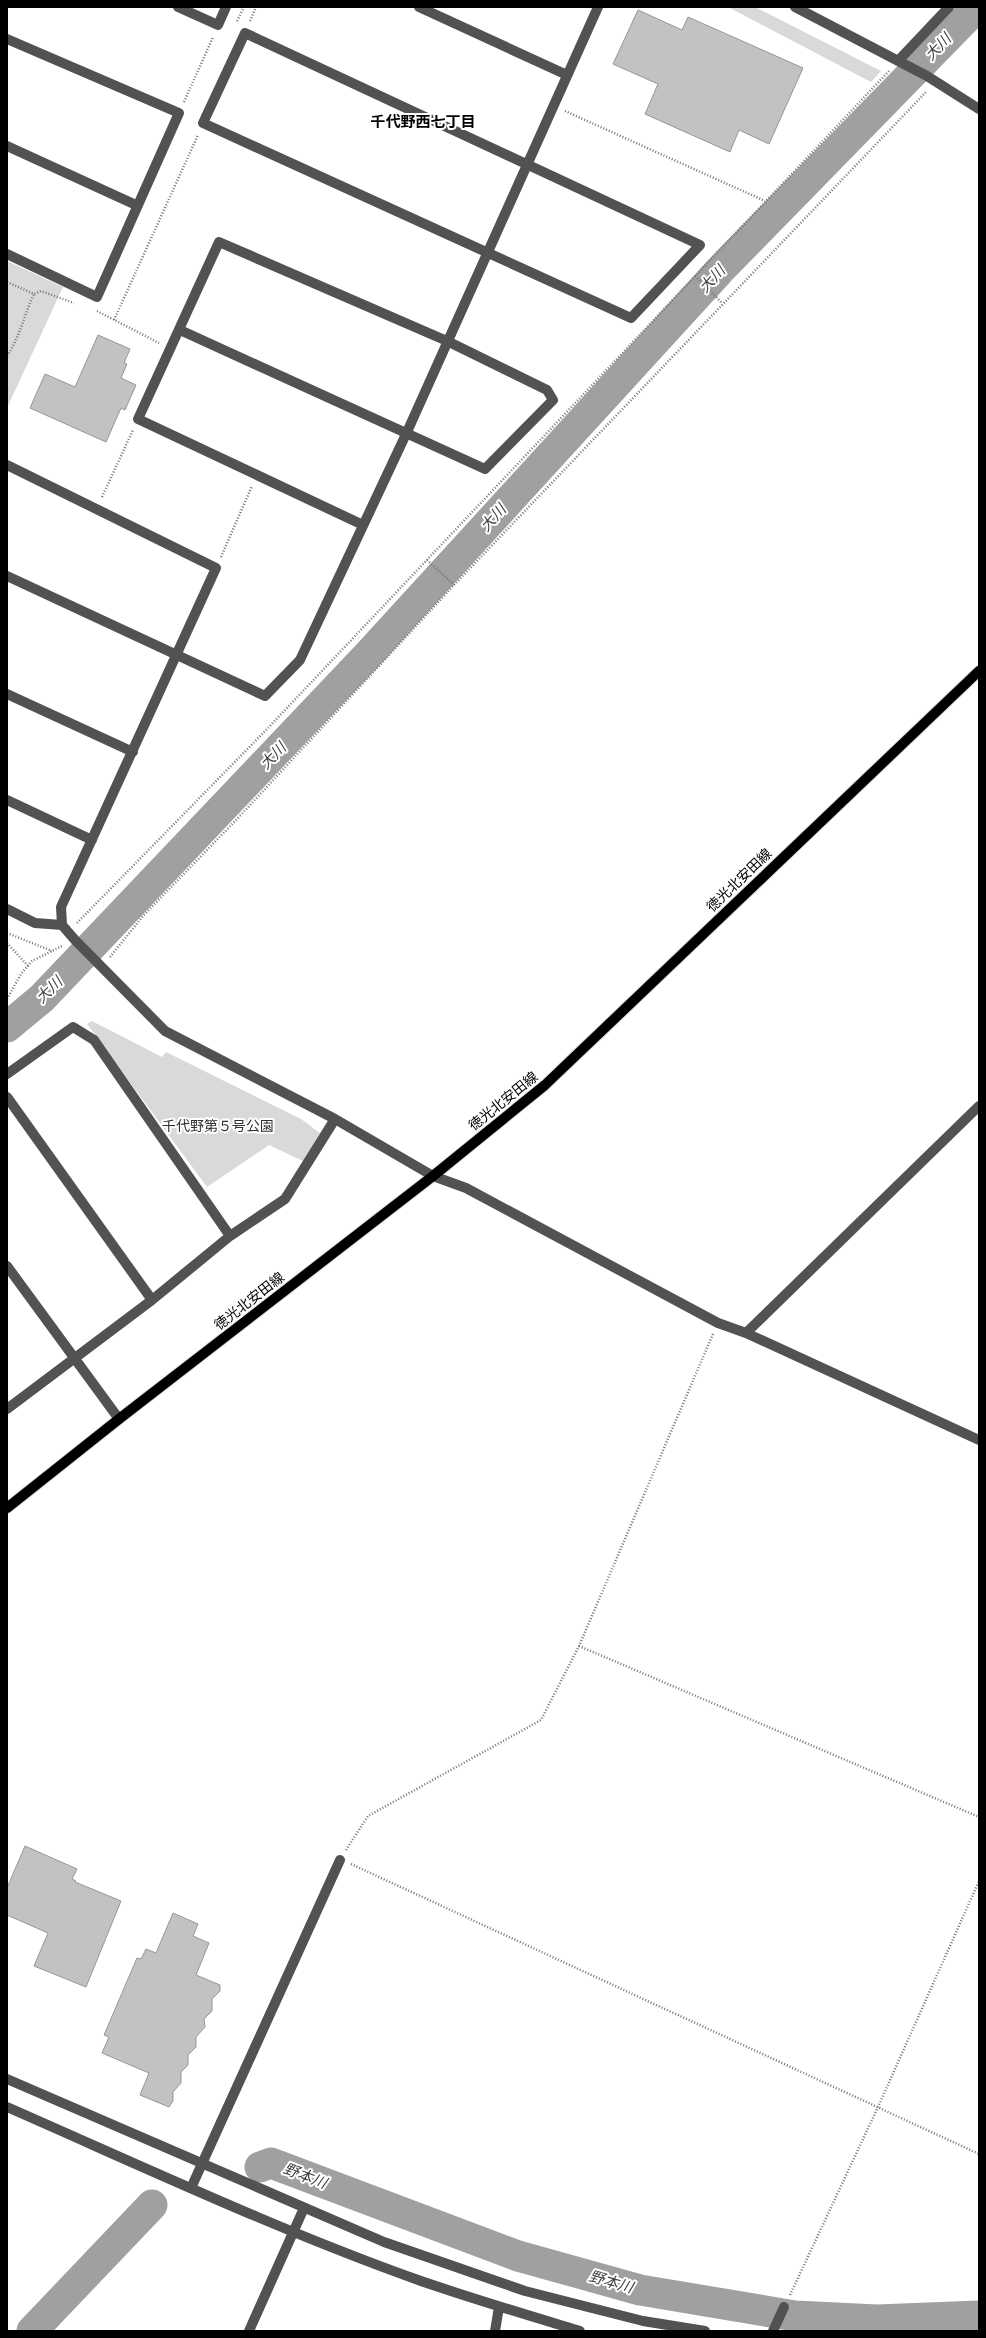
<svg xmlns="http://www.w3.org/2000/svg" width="986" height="2338" font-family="Overpass,'Noto Sans JP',sans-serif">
<rect width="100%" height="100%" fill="#fff"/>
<path fill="#d9d9d9" d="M728,7H755L881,71L871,82Z
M7,261L63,287L7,408Z
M92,1021L162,1057L166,1052L301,1119L320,1133L303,1161L269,1145L207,1187L87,1024Z"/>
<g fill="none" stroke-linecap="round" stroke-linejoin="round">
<path stroke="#a0a0a0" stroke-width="31" d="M7,1027L42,998L368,655L721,269L977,7
M260,2167L271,2163L518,2256L640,2290L795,2316L877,2320L979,2316
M32,2331L152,2205"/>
</g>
<path fill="#c2c2c2" stroke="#969696" d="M638,10L682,30L688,17L803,68L769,144L739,130L730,152L645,114L658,84L613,64Z
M98,335L130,349L124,363L127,364L121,378L136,385L125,410L121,408L106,442L30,408L45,374L75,387Z
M25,1846L77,1869L72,1879L76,1881L75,1882L121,1901L86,1987L34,1966L48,1933L7,1915V1888Z
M173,1913L198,1924L193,1936L209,1943L196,1975L220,1985V1991L212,1999V2011L204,2019L205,2027L196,2037V2047L188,2055V2065L181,2072V2083L173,2092V2101L169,2107L140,2095L149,2073L102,2053L109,2037L104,2035L137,1958L141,1959L146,1949L156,1953Z"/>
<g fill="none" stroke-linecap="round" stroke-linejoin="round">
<g stroke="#dbdbdb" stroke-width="12">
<path id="major" d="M7,1508L119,1419L433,1176L545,1085L979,671"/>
</g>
<path stroke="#747474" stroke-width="2.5" stroke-dasharray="1 2" stroke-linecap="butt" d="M237,21L244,7
M250,21L256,7
M184,102L213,37
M565,111L765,201
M695,276L722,303
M7,282L34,294L41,291L74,303
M97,311L159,343
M114,320L198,135
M7,356C20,337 24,315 34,294
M102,497L133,430
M221,557L252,486
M427,560L454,585
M77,923L269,727L889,71
M7,933L52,951
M7,943L28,966
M110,957L143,916L239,817L454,585L927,91
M7,999L21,974L32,961L62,946
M579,1646L979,1817
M346,1850L368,1816L541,1720L579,1646L713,1334
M351,1864L979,2154
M790,2295L878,2107L979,1881"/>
<path stroke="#525252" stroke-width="10" d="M178,7L218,25L226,7
M419,7L567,75
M795,7L927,76L979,109
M245,33L700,245L631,318L203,123Z
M7,39L179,113L97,297L7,254
M898,61L949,7
M7,146L136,205
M180,330L485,469L553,400L547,390L447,341L219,242L138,419L363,525
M7,465L216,568L61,907L62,925L75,940L165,1031L335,1119L433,1176L466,1188L718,1323L746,1333L979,1440
M7,576L265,696L300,660L407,432L598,7
M7,694L133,752
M7,800L92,840
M7,909L35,923L62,925
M7,1074L73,1027L94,1040L230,1236
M7,1097L152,1300
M7,1266L119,1419
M746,1333L979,1106
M7,1409L152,1300L230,1236L285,1199L335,1119
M7,2079L384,2242L525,2291L643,2321L705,2331
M7,2107C144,2167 280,2231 421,2281C473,2299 527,2315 580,2331
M191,2188L340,1860
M249,2331L304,2208
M495,2331L499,2307
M773,2331L784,2307"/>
<use href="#major" stroke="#000" stroke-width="10"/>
</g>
<g text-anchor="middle" stroke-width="4" stroke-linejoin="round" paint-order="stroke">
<g font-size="14" fill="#000" stroke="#fff">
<text transform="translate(739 880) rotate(-44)" y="5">徳光北安田線</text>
<text transform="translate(503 1101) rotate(-39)" y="5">徳光北安田線</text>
<text transform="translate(249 1301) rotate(-38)" y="5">徳光北安田線</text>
</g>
<g font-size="14" fill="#303030" stroke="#fff">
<text x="218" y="1131">千代野第５号公園</text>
</g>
<g font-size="15" font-style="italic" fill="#414141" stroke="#fff">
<text transform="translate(938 47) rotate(-46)" y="5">大川</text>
<text transform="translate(712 279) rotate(-47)" y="5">大川</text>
<text transform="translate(493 518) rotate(-48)" y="5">大川</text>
<text transform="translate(273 756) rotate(-46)" y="5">大川</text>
<text transform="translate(49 990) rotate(-44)" y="5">大川</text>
<text transform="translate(305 2176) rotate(21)" y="5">野本川</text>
<text transform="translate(611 2282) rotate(16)" y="5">野本川</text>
</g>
<g font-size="15" font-weight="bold" fill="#000" stroke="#fff">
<text x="423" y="127">千代野西七丁目</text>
</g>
</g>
<rect width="986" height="2338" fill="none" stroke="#000000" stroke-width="16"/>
</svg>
